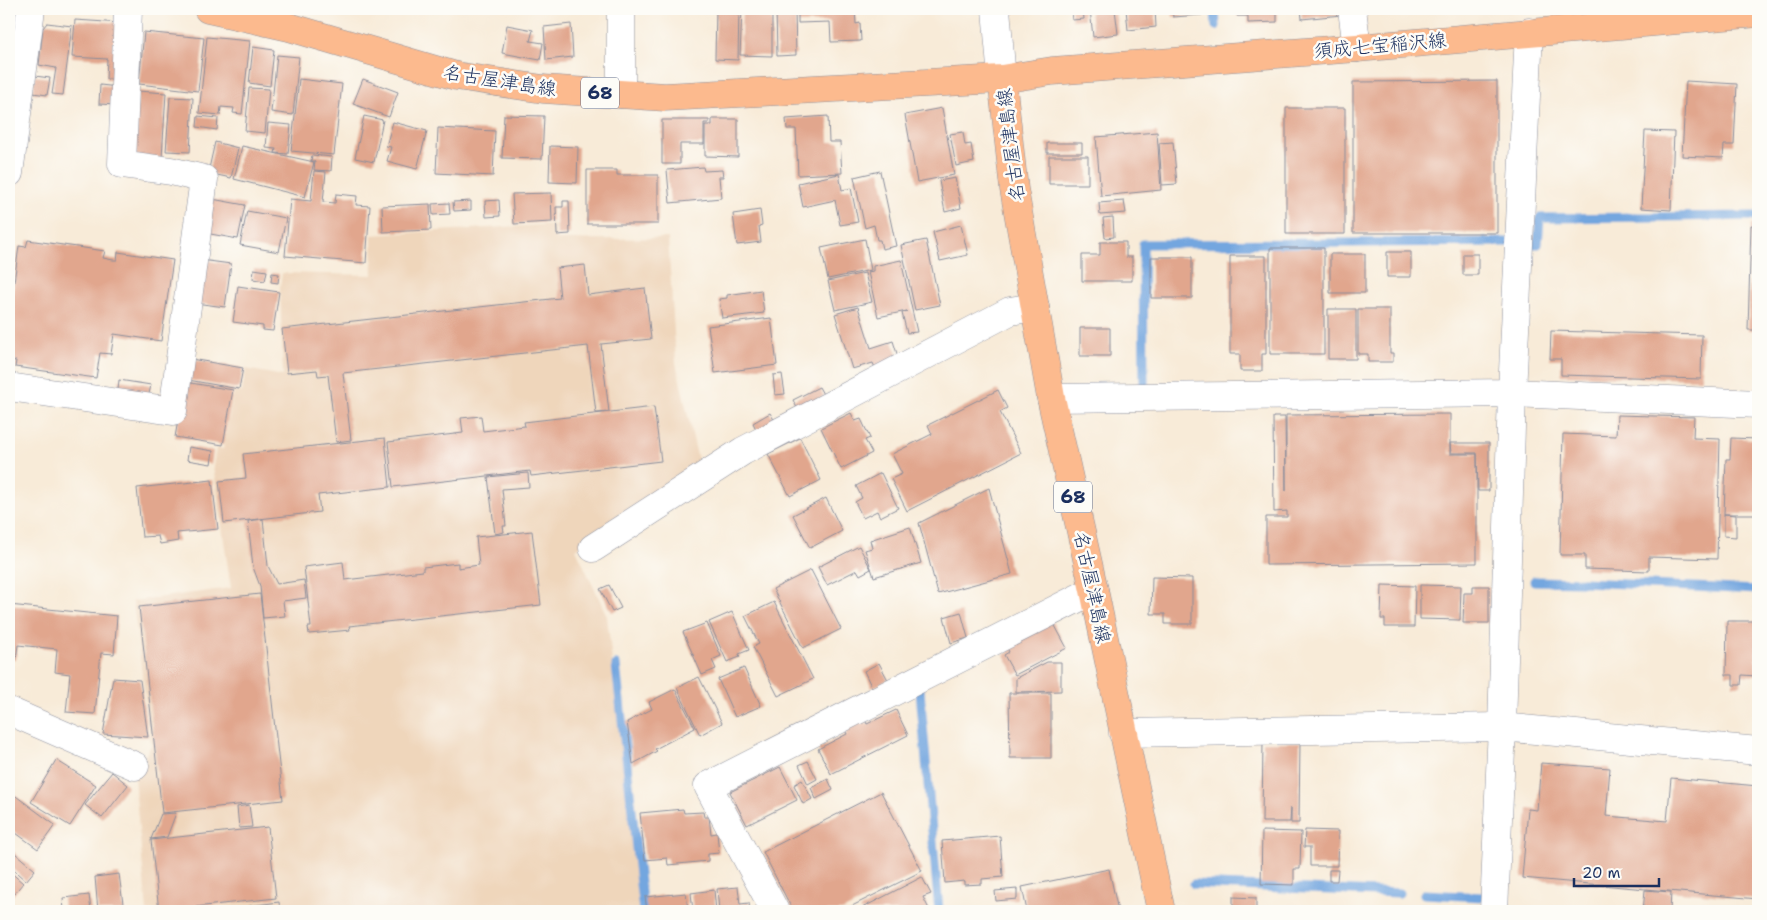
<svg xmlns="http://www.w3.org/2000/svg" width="1767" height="920" font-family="'Shantell Sans','Klee One',sans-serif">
<rect width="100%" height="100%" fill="#fdfcf7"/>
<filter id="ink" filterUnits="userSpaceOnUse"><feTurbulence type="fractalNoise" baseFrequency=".02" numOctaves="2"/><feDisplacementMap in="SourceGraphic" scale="10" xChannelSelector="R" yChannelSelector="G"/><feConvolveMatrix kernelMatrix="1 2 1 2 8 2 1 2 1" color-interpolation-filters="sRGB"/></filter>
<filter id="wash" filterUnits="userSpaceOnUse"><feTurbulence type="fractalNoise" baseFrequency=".0096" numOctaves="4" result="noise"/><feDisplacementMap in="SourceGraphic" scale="20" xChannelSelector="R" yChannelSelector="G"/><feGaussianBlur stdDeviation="1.12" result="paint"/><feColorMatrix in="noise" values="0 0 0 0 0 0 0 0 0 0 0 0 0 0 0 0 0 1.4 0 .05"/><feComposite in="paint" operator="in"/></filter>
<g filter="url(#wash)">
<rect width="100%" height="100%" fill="#f8ebd8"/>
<path fill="#efd6bb" d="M555,224L556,240L668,238L676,363L700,469L576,549L607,616L640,911H147L134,776L151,745L133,601L231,588L213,466L216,448L223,449L234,391L242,392L246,369L283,376L280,288L282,273L373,275L372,235Z"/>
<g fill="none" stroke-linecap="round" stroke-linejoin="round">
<path stroke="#73a6df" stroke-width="9" d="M1215,9L1216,26
M1533,244H1538L1540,218L1758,216
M1144,386L1143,244L1510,242
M1534,581L1583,582L1758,590
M616,665L643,911
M920,691L939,911
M1194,884L1399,893
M1424,894L1483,897"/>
</g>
<g id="blocks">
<path fill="#e1a68d" d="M716,9H739L738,60L715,59Z
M742,9H772V56L740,55Z
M776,9H795L796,55L777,56Z
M798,9H855L856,24L860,23L861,41L831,42L830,22L798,23Z
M1071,9H1083L1084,19L1072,20Z
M1090,9H1115L1118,34L1093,37Z
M1126,9H1155L1156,27L1128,30Z
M1172,9H1202V15L1173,17Z
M1237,9H1277V22L1248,23V16H1237Z
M1301,9H1340L1341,15L1302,19Z
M75,20L121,23L118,79H106L107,59L72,57Z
M47,23L72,26L63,95L52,94L56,68L39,65L43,28Z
M571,24L573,57L546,60L544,27Z
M507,25L533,30L530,41L543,43L540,60L502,53Z
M144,32L204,38L198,91L139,84Z
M207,37L250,41L242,114L233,113L234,108L221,107L220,115L199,113Z
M253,47L274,50L270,86L249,83Z
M277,55L299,57L293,115L271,112Z
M35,76L50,78L47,95L33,93Z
M299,79L342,84L334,155L291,151Z
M363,79L398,92L389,117L353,104Z
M1497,81V233H1353V82Z
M1686,81L1737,84L1734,145H1724L1723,158L1682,156Z
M100,85L118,87L117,105L99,104Z
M249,88L269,89L265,133L245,131Z
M138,91L166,93L162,158L133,156Z
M170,97L193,98L190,152L166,151Z
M942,108L954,175L917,182L905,115Z
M1286,108H1345V234H1286Z
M504,115L544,116L542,159L502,158Z
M198,116L218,118L217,130L197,127Z
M364,116L383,120L374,162L355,158Z
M828,116L829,142H840L842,173L798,175L796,129H787L786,119Z
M712,119H738V157L705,156V125H712Z
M662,120H709V123H704V144H680V164H662Z
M393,122L427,131L417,169L387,161L391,147L386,146Z
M268,123L291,125L288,154L275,153L276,149L266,148Z
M438,128L495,131L493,176L436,173Z
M1645,131L1674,132L1671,210L1641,208Z
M963,132L965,145L971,144L974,162L956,166L950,134Z
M1157,132L1161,190L1101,196L1096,137Z
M215,142L238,148L231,178L208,173Z
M1173,142L1177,184L1162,185L1159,143Z
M1047,143H1082V153H1047Z
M242,146L314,162L305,197L234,179Z
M550,146L578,147L577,183L549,182Z
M312,155L332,157L331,171L314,170L315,161H311Z
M1049,156H1088V184H1049Z
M703,167L704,171L722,170L723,177H719L721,198L670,203L667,170Z
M587,170H617V175H658V224H587Z
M314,171L326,172L323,202L335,203L336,194L357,196L356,205L370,206L366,263L285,256L290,199L311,201Z
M880,171L896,246L882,249L880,240H877L874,225L865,228L854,177Z
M839,174L842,190L851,188L858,222L840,225L835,200L803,207L798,183Z
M955,178L961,208L945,212L939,181Z
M551,193L552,222L514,224L512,194Z
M212,199L245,205L238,239L205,233Z
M499,200L500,216L486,217L485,201Z
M471,201V210L454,211L453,202Z
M563,201H569L570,234L557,235L556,207H563Z
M1124,201L1126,213L1100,215L1099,203Z
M449,203L450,214L433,215L432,204Z
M430,204L431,230L383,232L382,206Z
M760,210L762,225L759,226L761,242L737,245L733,214Z
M247,211L286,218L279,252L240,245Z
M1113,217L1114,237L1105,238L1103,218Z
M961,225L968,255L940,261L933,232Z
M1751,225L1758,226V330H1748Z
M865,239L871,270L828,279L821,248Z
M28,240L105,251L103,258L113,260H117L118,252L173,260L161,341L114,334L111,354L100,353L96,378L15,367L16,361L9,360V318L19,246L26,247Z
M926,240L940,305L915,310L901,245Z
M1100,242H1126V257H1132V281H1082V255H1100Z
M1270,248H1324V354H1270Z
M1387,252H1411V277H1387Z
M1330,254H1365V293H1330Z
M1463,254H1478V275H1463Z
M1230,256H1266V354H1262V371H1240V354H1230Z
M1151,257H1192V298H1151Z
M201,260L231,264L225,307L195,303Z
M901,260L917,332L907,333L902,313L907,311L878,317L868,272L873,271V266Z
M585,265L588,295L645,288L651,339L601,344L609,412L596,413L588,346L343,373L351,440L336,442L328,375L318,376L317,370L287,373L282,329L560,298L557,268Z
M254,269L267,271L265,281L253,279Z
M272,273L279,274L278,283L271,282Z
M865,273L872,302L835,310L828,281Z
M238,286L279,292L273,331L263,330V326L233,322Z
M761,290L764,313L722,318L719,299L727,298V295Z
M858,307L871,348L893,341L899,360L875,368L873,363L852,369L835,314Z
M1328,309H1356V359H1328Z
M1358,309H1390V353H1393V362H1368V354H1358Z
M771,318L777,365L715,373L708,326Z
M1080,328H1110V356H1080Z
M1551,331L1702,335L1701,379L1561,375V359H1550Z
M191,359L243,368L239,389L188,380Z
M782,374L785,394L775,395L773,375Z
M119,380L151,385L149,394L118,390Z
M185,382L233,390L223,445L175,437Z
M819,387L824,396L798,410L793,400Z
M998,390L1007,408L1000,412L1021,453L907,511L891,479L902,474L892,454L932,434L928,425Z
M654,407L661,461L531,476L530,471L393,487L388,442L463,433L461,418L481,416L483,431L525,426L524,422Z
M770,413L776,423L758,433L753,423Z
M851,413L855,421L861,419L870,438L865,440L872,453L841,469L821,428Z
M1450,414V454H1477V563L1266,565V517H1287V511L1274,512L1273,417H1285L1286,491V415Z
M1617,415L1694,417L1693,438L1720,439L1717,559L1649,557V571L1585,569V555H1560L1563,434L1616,436Z
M385,438L390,487L318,495L320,512L224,523L219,481L246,478L243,454Z
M800,438L821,480L790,496L768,454Z
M1731,438L1758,439V514H1724L1726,459H1730Z
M1450,443H1489V491H1478L1477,453H1451Z
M189,447L213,451L211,464L187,460Z
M528,473L529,487L502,489L506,526H503L504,532L495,534L488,477Z
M881,473L898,508L880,517L877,511L863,518L855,502L862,498L856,486Z
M212,480L218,529L177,533L178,541L160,544L158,536L142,537L137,488Z
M989,488L1012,574L938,594L919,523Z
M826,498L842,531L810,548L793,515Z
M1724,514L1736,515V537L1724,536Z
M263,519L268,566L277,584L304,580L306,598L283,601L285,616L263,618L260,586L253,567L248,521Z
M910,527L921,563L874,577L865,550L872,548L870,540Z
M532,531L541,605L349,626L350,630L309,634L308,627H311L304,567L343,562L345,580L423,571V567L458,563V568L479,565L476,537Z
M859,546L871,569L860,575L857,570L827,585L818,567Z
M811,570L841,629L803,648L773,589Z
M1152,577L1192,578V624H1165V614H1151Z
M609,585L621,608L612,612L600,589Z
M1382,585L1415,586L1414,627H1385V619H1381Z
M1420,585L1461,586L1460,620L1420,619Z
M1473,586H1489V623H1463L1464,593H1473Z
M260,594L283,800L162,813L139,607Z
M774,602L813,679L778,696L753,647L759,644L745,616Z
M9,605L117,616L114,654L101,653L95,714L66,712L70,674L55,672L57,649L18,645L16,660H9Z
M732,612L749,650L739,654L740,657L727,662L709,622Z
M961,612L968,638L951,643L944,617Z
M1727,621H1757L1756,676L1742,675L1741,685H1733V675H1726Z
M1053,622L1067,648L1015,675L1004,655L1009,652L1006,646Z
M707,623L721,656L712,660L716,669L702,675L683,632Z
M1047,662H1061V691L1016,692V678Z
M879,663L888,680L872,688L864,671Z
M744,668L761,706L735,717L718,679Z
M699,677L722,723L700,735L677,688Z
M113,678L140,680L148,737L103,734Z
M675,689L695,728L655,749L657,751L633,764L627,722L652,709L649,702Z
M1009,693H1051V758H1010Z
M896,710L908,735L831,774L818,749L847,734L843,726L863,716L867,724Z
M1263,742H1300L1299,823H1291V808L1290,822H1262Z
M56,760L96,785L70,826L31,802Z
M808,761L817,779L808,784L799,765Z
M1541,763L1610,768L1606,816L1667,821L1671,778L1758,786V899L1522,878L1528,809L1537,810Z
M780,767L797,800L747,825L730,792Z
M112,772L128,785L102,818L85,805Z
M828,779L833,790L816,799L811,788Z
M802,780L812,799L803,804L794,785Z
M9,791L55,825L38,849L9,828Z
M881,792L922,871L842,911H793L763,852Z
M249,805L252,827L239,828L237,807Z
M683,809L684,813L703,812L704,817H709L711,834L717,833L719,853L708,854V861L668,865L667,858L645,860L640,813Z
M176,813L167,837L151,839L161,814Z
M268,827L276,898L159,911L151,840Z
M1305,830L1338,831L1337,866H1310V847H1304Z
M1262,831L1301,832L1300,869H1294V885L1261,884Z
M1000,836L1003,877L982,879V884L964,885V881L945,883L942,841Z
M9,848L35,870L26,881L9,866Z
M1109,869L1118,911H1027L1022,887Z
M1329,870H1338L1337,881H1329Z
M9,871L23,883L9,900Z
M119,874L124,911H98L95,877Z
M922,877L931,894L923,897L930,911H861L860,909Z
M738,887L740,904L749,903L750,911H719L717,889Z
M1017,889V899L996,901L995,891Z
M714,890L716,911H693L691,893Z
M1645,890L1671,892L1670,911H1643Z
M686,893L688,911H647L645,897Z
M89,895L91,911H64L63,898Z
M1233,897L1256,898V911H1233Z
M279,902L280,911H249V906Z"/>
</g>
</g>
<g filter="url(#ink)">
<use href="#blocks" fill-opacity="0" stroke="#8a8d9b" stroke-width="1"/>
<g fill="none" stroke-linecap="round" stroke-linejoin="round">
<g stroke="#8a8d9b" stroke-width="29">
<path id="minor" d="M621,9V94
M996,9L1002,79
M1352,9L1357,48
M9,173L31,9
M9,387L173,411L204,179L171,171L122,164L128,9
M1051,398L1512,393L1758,404
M593,548L743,451L1010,311L1035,307
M9,711L135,766
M1123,733L1502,727L1758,751
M775,911L708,786L1094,590
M1494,911L1502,727L1512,393L1529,32"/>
</g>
<g stroke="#8a8d9b" stroke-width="29">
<path id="major" d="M208,9L289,27L456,76L543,89L665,97L1002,79L1052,71L1357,48L1758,13
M1002,79L1014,189L1051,398L1094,590L1161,911"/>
</g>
<use href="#minor" stroke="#fff" stroke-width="28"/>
<use href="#major" stroke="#fcba8e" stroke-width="28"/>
</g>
</g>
<g text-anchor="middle" stroke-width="5" stroke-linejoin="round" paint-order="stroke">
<g fill="#fdfcf7" stroke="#5f6c8c" stroke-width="1">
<rect x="581" y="77.5" width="38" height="31" rx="4"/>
<rect x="1054" y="481.5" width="38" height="31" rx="4"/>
</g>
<g font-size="18" font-weight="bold" fill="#1b2f5e">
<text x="600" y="99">68</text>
<text x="1073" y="503">68</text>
</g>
<g font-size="19" fill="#1b2f5e" stroke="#fdfcf7">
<text transform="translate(1380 45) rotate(-5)" y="7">須成七宝稲沢線</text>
<text transform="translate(500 80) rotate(9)" y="7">名古屋津島線</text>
<text transform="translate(1010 145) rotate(-97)" y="7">名古屋津島線</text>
<text transform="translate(1093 587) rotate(78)" y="7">名古屋津島線</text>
</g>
</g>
<rect width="1767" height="920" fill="none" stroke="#fdfcf7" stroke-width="30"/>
<path d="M1574 878v8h85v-8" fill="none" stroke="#1b2f5e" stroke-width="2.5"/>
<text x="1582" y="878" font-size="15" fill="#1b2f5e" stroke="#fdfcf7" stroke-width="4" paint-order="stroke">20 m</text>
</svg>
